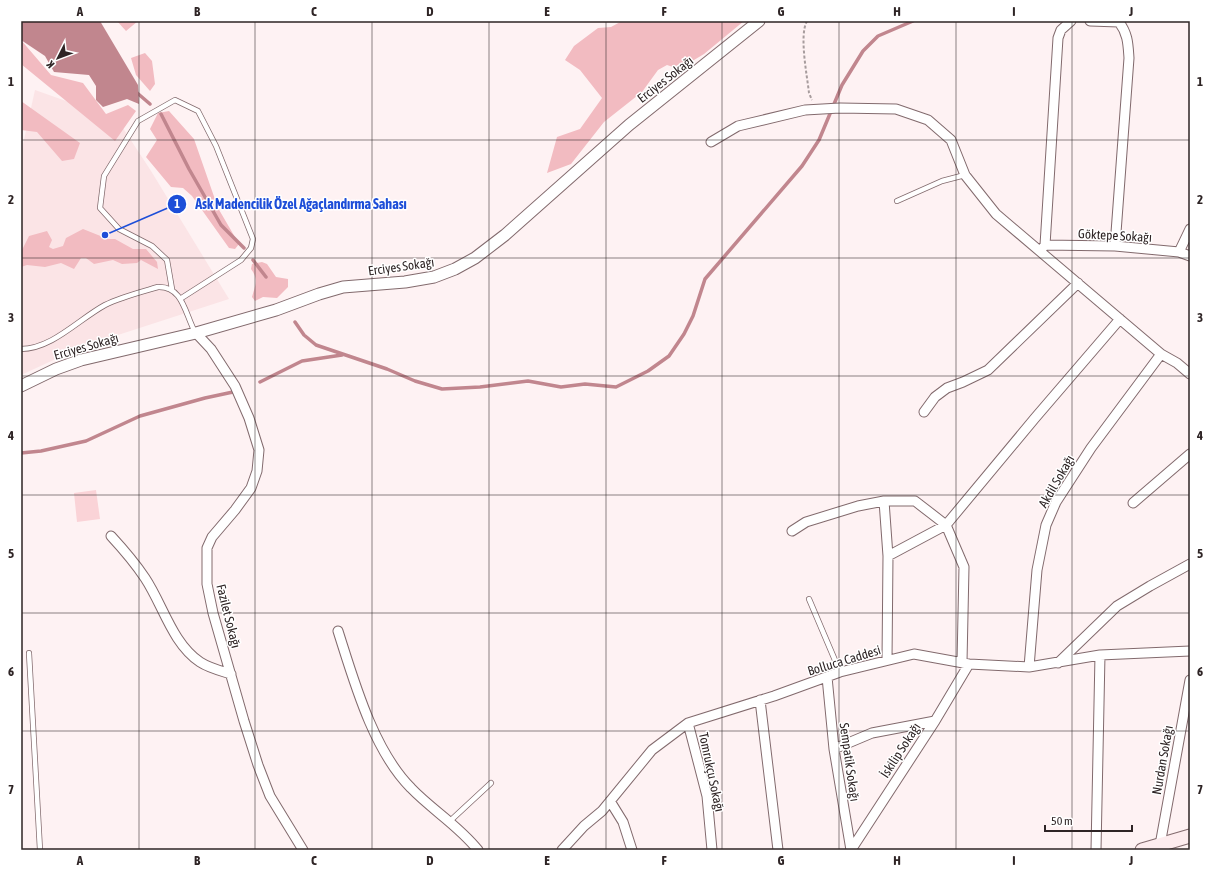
<svg xmlns="http://www.w3.org/2000/svg" width="1211" height="871" font-family="'Asap Condensed',sans-serif">
<rect width="100%" height="100%" fill="#fef2f3"/>
<path fill="#fbe4e6" d="M35,90L117,119L151,171L229,299L84,346L21,375V153Z"/>
<path fill="#f2bbc1" d="M117,21H138L126,31Z
M622,21H744L704,54L679,69L667,65L658,70L642,92L604,122L571,164L547,173L557,137L580,129L602,98L580,70L565,60L574,46L598,28L611,27Z
M21,40L51,75L83,83L106,114L128,105L136,111L115,141L21,64Z
M145,53L152,61L155,84L150,91L136,75L131,58Z
M21,101L80,143L74,159L62,161L37,132L21,130Z
M169,111L194,139L218,208L239,244L235,249L229,248L192,196L183,188L171,187L146,157L157,140L150,129L158,113Z
M83,229L108,239H115L133,249H146L157,262L158,269L141,260L137,263L122,264L113,260L94,264L86,258H81L74,269L61,263L45,267L27,265L21,267V252L29,236L47,231L52,240L49,247L53,249L63,246L66,238Z
M262,262L267,264L276,277L288,279V287L277,298L263,297L255,301L252,297C255,286 259,279 251,269L252,264Z"/>
<path fill="#c1868e" d="M21,21H100L138,85L139,104L127,99L103,107L96,100V86L89,75L54,72L45,56L21,40Z"/>
<g fill="none" stroke-linecap="round" stroke-linejoin="round">
<path stroke="#c1868e" stroke-width="3.5" d="M136,92L150,104
M161,114L189,169L221,225L244,248
M253,260L266,277
M295,322L304,335L316,345L387,369L415,381L442,389L480,387L528,381L561,387L585,384L616,387L648,371L669,356L684,334L693,316L705,279L802,166L819,140L842,85L863,51L878,36L913,21
M260,382L302,361L342,355
M21,453L41,451L86,441L140,416L205,398L233,392"/>
</g>
<path fill="#fad3d7" d="M96,490L100,519L77,522L74,493Z"/>
<g fill="none" stroke-linecap="round" stroke-linejoin="round">
<g stroke="#826a6d" stroke-width="6">
<path id="service" d="M897,201L942,181L965,175
M172,289L167,260L152,246L119,229L100,208L104,176L138,121L175,100L198,111L216,146L253,239L251,248L241,260L180,299
M21,349C52,349 79,319 105,305C121,297 141,292 158,287C183,286 185,314 195,332
M809,599L840,672
M29,653L40,850
M450,821L491,783"/>
</g>
<g stroke="#826a6d" stroke-width="11">
<path id="minor" d="M1090,21L1119,22C1128,34 1128,44 1129,58L1115,246
M711,142L738,126L805,110L840,108L896,109L928,120L951,140L965,175L996,214L1161,354L1177,363L1190,374
M1045,245L1058,38L1061,30L1071,21
M1041,250L1045,245L1115,246L1179,252L1190,256
M1179,252L1190,229
M196,333L211,349L235,386L249,418L259,450L257,471L251,488L235,510L212,537L207,548V584L213,613L244,721L258,765L270,796L303,850
M924,412L935,397L947,388L963,382L988,370L1078,283
M884,501L888,556L887,660
M1133,503L1190,454
M792,531L806,522L858,506L884,501H915L946,525L964,567L962,662
M111,536C123,549 135,563 145,578C163,605 172,643 200,662C209,668 221,671 231,674
M888,556L946,525L1035,418L1120,319
M338,631C354,681 373,750 411,788C432,810 458,825 478,850
M1058,663L1117,606L1150,586L1190,564
M1029,667L1037,570L1046,525L1056,502L1091,448L1161,354
M827,677L834,749L851,850
M760,700L778,850
M688,723L707,796L712,850
M834,749L872,733L935,721
M610,801L623,822L632,850
M1160,845L1190,680
M562,850L584,826L602,811L652,750L688,723L774,696L840,672L914,654L969,664L1029,667L1100,655L1190,651
M851,850L935,721L969,664
M1096,850L1100,655"/>
</g>
<g stroke="#826a6d" stroke-width="13">
<path id="tertiary" d="M21,386L56,369L81,360L196,333L276,310L319,294L343,287L405,282L434,277L455,269L475,258L505,235L629,125L759,21"/>
</g>
<g stroke="#826a6d" stroke-width="15">
<path id="secondary" d="M1142,850L1190,836"/>
</g>
<path stroke="#a79c9d" stroke-width="2" stroke-dasharray="3 2" stroke-linecap="butt" d="M807,21C799,35 807,75 809,93L812,100"/>
<use href="#service" stroke="#fff" stroke-width="4.5"/>
<use href="#minor" stroke="#fff" stroke-width="9"/>
<use href="#tertiary" stroke="#fff" stroke-width="11"/>
<use href="#secondary" stroke="#fdecee" stroke-width="13"/>
</g>
<path fill="none" stroke="#2e2425" stroke-width="1" stroke-opacity="0.55" d="M139,21V850M255,21V850M372,21V850M489,21V850M606,21V850M722,21V850M839,21V850M956,21V850M1072,21V850M21,140H1190M21,258H1190M21,376H1190M21,495H1190M21,613H1190M21,731H1190"/>
<g text-anchor="middle" stroke-width="3" stroke-linejoin="round" paint-order="stroke">
<g font-size="13" fill="#2e2425" stroke="#fff">
<text transform="translate(665 79) rotate(-38)" y="5">Erciyes Sokağı</text>
<text transform="translate(1115 235) rotate(3)" y="5">Göktepe Sokağı</text>
<text transform="translate(401 266) rotate(-8)" y="5">Erciyes Sokağı</text>
<text transform="translate(86 346) rotate(-16)" y="5">Erciyes Sokağı</text>
<text transform="translate(1056 481) rotate(-60)" y="5">Akdil Sokağı</text>
<text transform="translate(229 616) rotate(76)" y="5">Fazilet Sokağı</text>
<text transform="translate(844 660) rotate(-17)" y="5">Bolluca Caddesi</text>
<text transform="translate(900 750) rotate(-57)" y="5">İskilip Sokağı</text>
<text transform="translate(1162 760) rotate(-80)" y="5">Nurdan Sokağı</text>
<text transform="translate(850 762) rotate(82)" y="5">Sempatik Sokağı</text>
<text transform="translate(712 772) rotate(78)" y="5">Tomrukçu Sokağı</text>
</g>
</g>
<path fill="none" stroke="#1d4ed8" stroke-width="1.5" d="M105 235L177 204"/>
<g fill="#1d4ed8" stroke="#fff" stroke-width="1.5">
<circle cx="105" cy="235" r="4"/>
<circle cx="177" cy="204" r="10"/>
</g>
<g font-size="12" text-anchor="middle" font-weight="bold" fill="#fff">
<text x="177" y="208">1</text>
</g>
<g font-size="14" text-anchor="middle" font-weight="bold" fill="#1d4ed8" stroke="#fff" stroke-width="3" stroke-linejoin="round" paint-order="stroke">
<text x="301" y="209">Ask Madencilik Özel Ağaçlandırma Sahası</text>
</g>
<rect width="1211" height="871" fill="none" stroke="#ffffff" stroke-width="44"/>
<g transform="translate(58 58) rotate(228)" stroke="#ffffff" stroke-width="3" paint-order="stroke">
<path d="M0-3L7 15L0 10L-7 15Z" fill="#2e2425"/>
<text y="-6" font-size="11" font-weight="bold" text-anchor="middle" fill="#2e2425">K</text>
</g>
<path d="M1045 825v6h87v-6" fill="none" stroke="#2e2425" stroke-width="2"/>
<text x="1051" y="825" font-size="12" fill="#2e2425" stroke="#ffffff" stroke-width="3" paint-order="stroke">50 m</text>
<rect x="22" y="22" width="1167" height="827" fill="none" stroke="#2e2425" stroke-width="1.5"/>
<g font-size="13" text-anchor="middle" font-weight="bold" fill="#2e2425">
<text x="80" y="16">A</text>
<text x="197" y="16">B</text>
<text x="314" y="16">C</text>
<text x="430" y="16">D</text>
<text x="547" y="16">E</text>
<text x="664" y="16">F</text>
<text x="781" y="16">G</text>
<text x="897" y="16">H</text>
<text x="1014" y="16">I</text>
<text x="1131" y="16">J</text>
<text x="11" y="86">1</text>
<text x="1200" y="86">1</text>
<text x="11" y="204">2</text>
<text x="1200" y="204">2</text>
<text x="11" y="322">3</text>
<text x="1200" y="322">3</text>
<text x="11" y="440">4</text>
<text x="1200" y="440">4</text>
<text x="11" y="558">5</text>
<text x="1200" y="558">5</text>
<text x="11" y="676">6</text>
<text x="1200" y="676">6</text>
<text x="11" y="794">7</text>
<text x="1200" y="794">7</text>
<text x="80" y="865">A</text>
<text x="197" y="865">B</text>
<text x="314" y="865">C</text>
<text x="430" y="865">D</text>
<text x="547" y="865">E</text>
<text x="664" y="865">F</text>
<text x="781" y="865">G</text>
<text x="897" y="865">H</text>
<text x="1014" y="865">I</text>
<text x="1131" y="865">J</text>
</g>
</svg>
